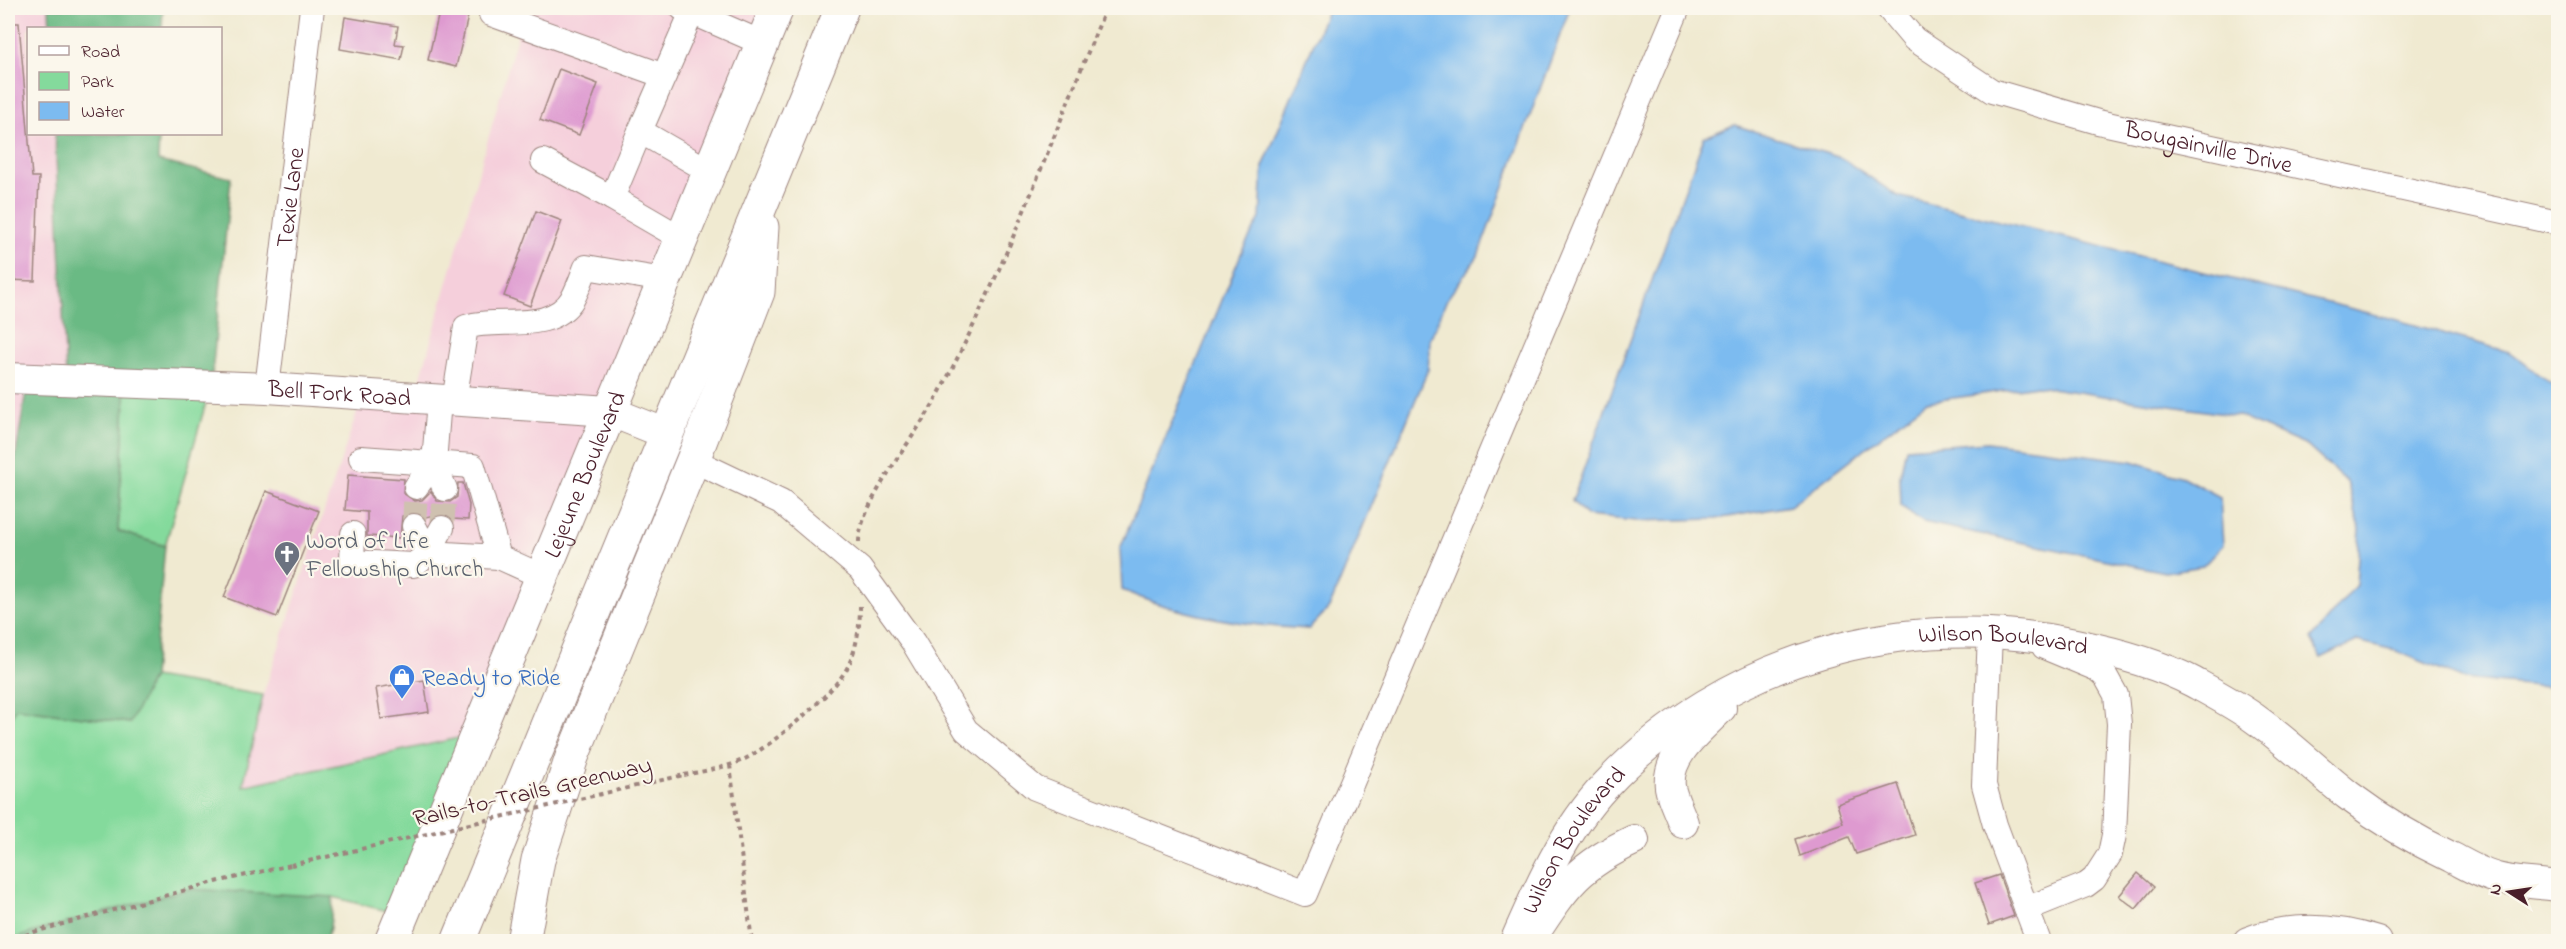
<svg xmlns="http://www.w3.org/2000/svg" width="2566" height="949" font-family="'Indie Flower',sans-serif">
<rect width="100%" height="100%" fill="#fbf7ec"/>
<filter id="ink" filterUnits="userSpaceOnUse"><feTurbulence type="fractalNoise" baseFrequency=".0167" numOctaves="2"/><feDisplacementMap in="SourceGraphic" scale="12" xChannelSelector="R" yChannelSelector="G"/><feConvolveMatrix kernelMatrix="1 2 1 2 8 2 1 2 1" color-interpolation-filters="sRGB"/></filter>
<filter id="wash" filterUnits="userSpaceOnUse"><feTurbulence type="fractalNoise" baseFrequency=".008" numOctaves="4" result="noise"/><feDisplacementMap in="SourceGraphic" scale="24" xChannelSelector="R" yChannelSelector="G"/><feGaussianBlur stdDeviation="1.35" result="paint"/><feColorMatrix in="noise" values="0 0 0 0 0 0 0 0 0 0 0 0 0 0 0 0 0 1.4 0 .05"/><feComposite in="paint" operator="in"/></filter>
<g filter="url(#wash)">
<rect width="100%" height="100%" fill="#f0ead1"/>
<path fill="#f5cfdb" d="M8,8H163L162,28H28V134H159L158,161L231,178L8,505Z
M525,8H777L476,734L242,786L263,695L363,394L415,398Z"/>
<path fill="#84da9c" stroke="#677c64" stroke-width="1.5" d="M126,382L211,385L165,546L118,531Z
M153,677L263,695L243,786L476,734L402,915L333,897L180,892L8,941V722L15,708L129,723Z"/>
<path fill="#6bba84" stroke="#5a6c58" stroke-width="1.5" d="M49,8H163L162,28H50Z
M55,134H159L158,161L231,178L211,385L126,382L118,531L165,546L153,677L130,723L16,708L8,722V505L28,378L66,379Z
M188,889L333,897L330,928L325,942L8,941L34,932Z"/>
<path fill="#7cbbf0" stroke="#636d8e" stroke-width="1.5" d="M1328,8H1570L1478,256L1447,299L1430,340L1428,370L1329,608L1309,629C1245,626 1181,616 1122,590L1120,549L1243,249L1260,218L1263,167Z
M1734,125L1841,158L1898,196L2401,321L2509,352L2558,388V688L2464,679L2394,650L2357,641L2321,658L2311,639L2356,585L2360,529L2347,482L2307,446L2238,416L2037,386L1926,402L1790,506L1716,519L1636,521L1587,516L1572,501L1704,137Z
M1987,442L2132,461L2183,477L2220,497L2223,545L2203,566L2165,572L1923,522L1901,506L1900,476L1906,448Z"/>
<g id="blocks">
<path fill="#de9ad0" d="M440,8H470L456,67L428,60Z
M345,17L398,26L395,44L404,45L401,60L340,49Z
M8,23H19L32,177H39L35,281L8,280Z
M559,69L598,84L579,135L540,120Z
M536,211L562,221L530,306L504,296Z
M348,475L404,479L403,493L415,501L422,500L431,491L437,501L450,502L457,497L458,483H463L469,505L468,520L453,519L442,514L425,517L414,512L402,516L400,538L367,536V512L345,510Z
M266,491L319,511L277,617L224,597Z
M424,680L429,712L381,719L376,688Z
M1898,784L1915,835L1856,854L1849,837L1800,856L1795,839L1843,823L1837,804Z
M2138,873L2154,887L2136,909L2119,896Z
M1999,875L2014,916L1989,925L1975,883Z"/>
</g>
</g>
<g filter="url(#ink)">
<use href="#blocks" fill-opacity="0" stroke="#9d847e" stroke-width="1.5"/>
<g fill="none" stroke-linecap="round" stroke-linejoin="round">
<path stroke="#cfc1b0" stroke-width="24" stroke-dasharray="24 12" stroke-linecap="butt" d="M414,526L416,487
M442,528L445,489"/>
<g stroke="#9d847e" stroke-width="26">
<g id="minor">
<path d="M682,8L762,43"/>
<path id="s1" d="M1888,8L1914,39L1992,91L2098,122L2558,223"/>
<path d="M692,12L640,131L709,171"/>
<path d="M491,14L664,76"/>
<path d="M640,131L612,198L681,238"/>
<path d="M543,161L612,198"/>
<path id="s2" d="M267,388L312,8"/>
<path d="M454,401L466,327C499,316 551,335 573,298C578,289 582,277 586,267L664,280"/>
<path d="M361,458L473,466L499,557"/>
<path d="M693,460L781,502L860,569L913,642L966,730L1035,788L1305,894L1678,8"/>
<path d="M434,463L439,400"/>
<path d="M416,487L434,463L445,489"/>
<path d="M414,526L428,553L442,528"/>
<path d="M353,534L352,562L414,565L428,553L499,557L541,576"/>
<path d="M1990,633L1984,785L1995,825L2039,942"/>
<path d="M2026,909L2086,885L2094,879L2110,854L2114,835L2119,724L2116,695L2106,677L2097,669L2044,647"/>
</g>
</g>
<g stroke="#9d847e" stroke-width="32">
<g id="major">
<path id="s3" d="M8,378L267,388L609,411L667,434"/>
<path d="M1683,823C1679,811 1672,799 1670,787C1666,754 1701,729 1721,708"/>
<path d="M1534,934C1566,885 1580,865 1634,840"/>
<path id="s4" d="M1515,942C1539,887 1564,830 1605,786C1726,657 1905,608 2075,644C2114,652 2157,663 2193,682C2215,694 2238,706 2258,721C2290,744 2318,772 2349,796C2381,820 2415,840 2451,857C2465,864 2481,874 2497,878C2516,883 2538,883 2558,886"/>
<path d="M2248,942C2291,926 2334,928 2377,942"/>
</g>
</g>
<g stroke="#9d847e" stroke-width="35">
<g id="highway">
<path id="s5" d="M391,942L777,8"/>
<path d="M458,942L842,8"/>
<path d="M523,942L538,860L572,757L693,460L758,292L762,227"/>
</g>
</g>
<path stroke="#9d847e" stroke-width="4" stroke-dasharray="4.5 4.5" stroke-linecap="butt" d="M859,542C859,504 917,434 936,399C1004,274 1052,138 1106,8
M730,765L752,942
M684,775C704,771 726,768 745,759C771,746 839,690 849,664C857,647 860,625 860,606
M8,941L34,932L211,883L291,865"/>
<use href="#minor" stroke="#fff" stroke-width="24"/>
<use href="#major" stroke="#fff" stroke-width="30"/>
<use href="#highway" stroke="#fff" stroke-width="33"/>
<path stroke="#9d847e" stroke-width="4" stroke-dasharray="4.5 4.5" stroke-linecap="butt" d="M291,865L684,775"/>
</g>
</g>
<defs>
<g id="church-pin" transform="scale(1.35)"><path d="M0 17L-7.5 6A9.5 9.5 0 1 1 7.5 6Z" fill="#6b7280" stroke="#fbf7ec"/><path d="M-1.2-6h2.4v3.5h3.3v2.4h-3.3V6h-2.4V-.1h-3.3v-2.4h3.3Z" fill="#fff"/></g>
<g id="shop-pin" transform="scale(1.35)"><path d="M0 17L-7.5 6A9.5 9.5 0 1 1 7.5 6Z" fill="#3f7fe0" stroke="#fbf7ec"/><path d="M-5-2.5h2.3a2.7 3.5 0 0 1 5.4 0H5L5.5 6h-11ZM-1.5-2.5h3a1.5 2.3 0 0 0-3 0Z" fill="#fff"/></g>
</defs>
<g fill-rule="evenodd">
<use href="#church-pin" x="287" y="554"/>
<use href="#shop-pin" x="402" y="677"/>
</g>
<g text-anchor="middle" stroke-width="4.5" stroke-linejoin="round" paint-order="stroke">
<g font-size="24" fill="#4a1f2b" stroke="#fbf7ec">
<text dy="8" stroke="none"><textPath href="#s1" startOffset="358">Bougainville Drive</textPath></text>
<text dy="8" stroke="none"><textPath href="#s2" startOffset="192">Texie Lane</textPath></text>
<text dy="8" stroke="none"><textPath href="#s3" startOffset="332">Bell Fork Road</textPath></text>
<text dy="8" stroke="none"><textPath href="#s5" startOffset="506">Lejeune Boulevard</textPath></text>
<text dy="8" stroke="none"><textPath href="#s4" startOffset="622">Wilson Boulevard</textPath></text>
<text transform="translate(532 791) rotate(-13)" y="8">Rails-to-Trails Greenway</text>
<text dy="8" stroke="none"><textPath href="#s4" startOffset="118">Wilson Boulevard</textPath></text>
</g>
<g font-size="24" fill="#5b616d" stroke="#fbf7ec" text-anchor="start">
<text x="306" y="548">Word of Life<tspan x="306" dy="28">Fellowship Church</tspan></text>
</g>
<g font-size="24" fill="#366cbe" stroke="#fbf7ec" text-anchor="start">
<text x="422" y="685">Ready to Ride</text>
</g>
</g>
<rect width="2566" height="949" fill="none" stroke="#fbf7ec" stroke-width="30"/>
<rect x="27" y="27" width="195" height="108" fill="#fbf7ec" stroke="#b4a19f" stroke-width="1.5"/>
<rect x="39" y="46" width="30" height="9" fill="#ffffff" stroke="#b4a19f" stroke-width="1.5"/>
<text x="81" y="57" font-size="18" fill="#4a1f2b">Road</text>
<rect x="39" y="72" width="30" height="18" fill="#84da9c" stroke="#b4a19f" stroke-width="1.5"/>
<text x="81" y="87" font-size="18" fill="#4a1f2b">Park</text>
<rect x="39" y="102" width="30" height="18" fill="#7cbbf0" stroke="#b4a19f" stroke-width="1.5"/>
<text x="81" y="117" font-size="18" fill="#4a1f2b">Water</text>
<g transform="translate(2509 892) rotate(282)" stroke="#fbf7ec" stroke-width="4.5" paint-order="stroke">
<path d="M0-4.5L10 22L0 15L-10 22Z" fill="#4a1f2b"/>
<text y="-9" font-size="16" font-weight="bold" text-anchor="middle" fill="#4a1f2b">N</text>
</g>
</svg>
